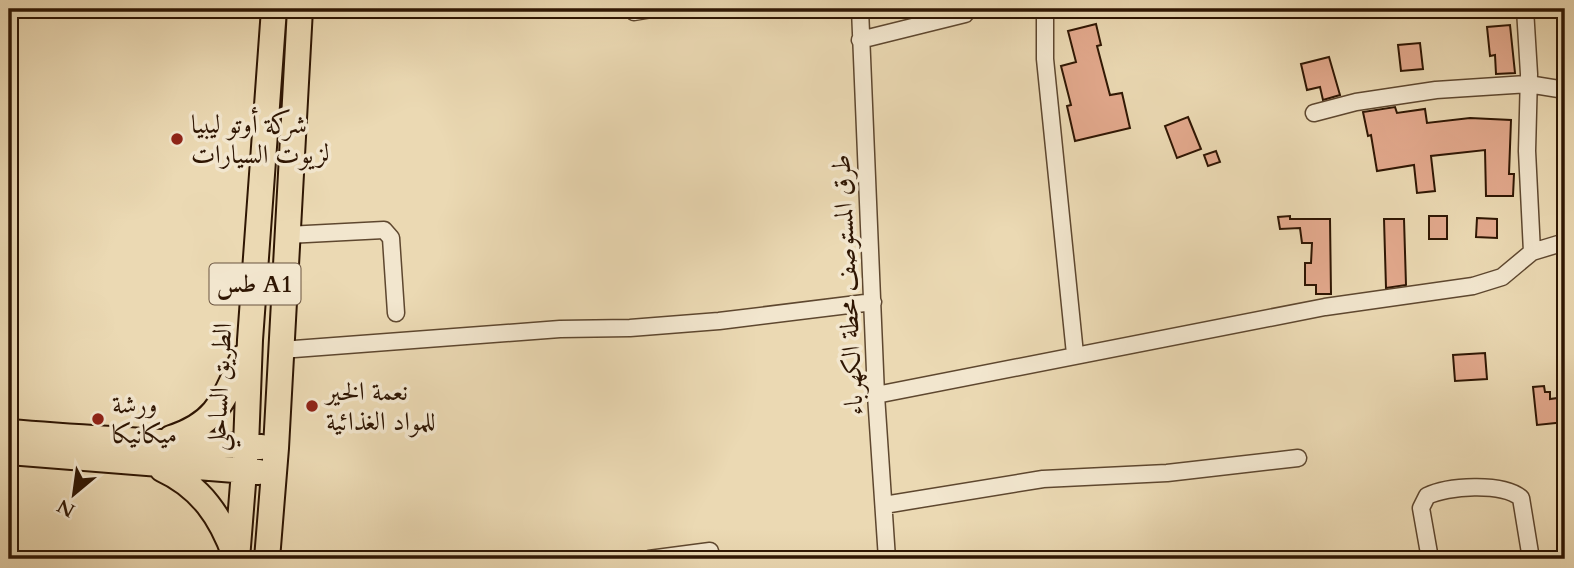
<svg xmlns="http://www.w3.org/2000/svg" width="1574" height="568" font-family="Cardo,Amiri,serif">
<rect width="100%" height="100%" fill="#ebd9b3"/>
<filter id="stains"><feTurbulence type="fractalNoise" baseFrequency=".00286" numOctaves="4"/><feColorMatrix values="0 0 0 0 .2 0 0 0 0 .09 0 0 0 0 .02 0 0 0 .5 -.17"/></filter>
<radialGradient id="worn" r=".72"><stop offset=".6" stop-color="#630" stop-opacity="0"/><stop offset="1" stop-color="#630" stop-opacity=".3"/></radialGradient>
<path fill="#e3a98d" stroke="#2f1603" stroke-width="2" d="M1096,24L1101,45L1097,46L1110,95L1122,93L1130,128L1075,141L1067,106L1071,105L1061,66L1076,62L1068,31Z
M1510,25L1515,73L1496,74L1495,55L1490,56L1487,27Z
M1420,43L1423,69L1401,71L1398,45Z
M1329,57L1340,95L1323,100L1320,87L1307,90L1301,64Z
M1395,107L1397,113L1425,109L1427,123L1470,118L1511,120L1509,174H1514L1513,196H1486L1485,150L1431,156L1435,191L1417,193L1414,165L1377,171L1371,135L1368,136L1363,112Z
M1188,117L1201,149L1177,158L1165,126Z
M1216,151L1220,162L1208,166L1204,155Z
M1290,216V219H1330L1331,294H1316V285H1305V263H1311L1312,243H1302L1300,228L1280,229L1278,217Z
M1429,216H1447V239H1429Z
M1477,218L1497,219V238L1476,237Z
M1384,219H1404L1406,285L1386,288Z
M1485,353L1487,379L1455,381L1453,355Z
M1544,386L1545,392H1550V399L1565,397V422L1537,425L1533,387Z"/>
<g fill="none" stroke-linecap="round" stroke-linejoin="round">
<g stroke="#5e472f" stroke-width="19">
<path id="minor" d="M860,9L876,395L887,559
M1045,9V59L1075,354
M1525,9L1529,74L1527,151L1532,252
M634,12L652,9
M860,40L965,14
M1314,113L1356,102L1436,90L1528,84L1565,90
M287,235L384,230L391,238L396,313
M281,350L560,329L630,328L719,321L873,302
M876,395L1325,307L1473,286L1502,277L1532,252L1565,242
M884,505L1043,479L1167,473L1298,458
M649,559L710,551
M1430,559L1421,508L1427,496C1447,486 1502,482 1521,498L1531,559"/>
</g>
<g stroke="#2f1603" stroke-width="28">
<path id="highway" d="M9,432C93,439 177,443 261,447
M171,438C218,423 224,398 243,357
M9,452L259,472
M162,469C201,487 221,517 235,556
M237,559L246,446L250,340L274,9
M267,559L276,448L300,9"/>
</g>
<use href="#minor" stroke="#f2e6ce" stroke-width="16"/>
<use href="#highway" stroke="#ebd9b3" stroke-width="24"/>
</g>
<g fill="#8f2418" stroke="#f2e6ce" stroke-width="2.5">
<circle cx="177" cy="139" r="7"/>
<circle cx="312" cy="406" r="7"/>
<circle cx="98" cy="419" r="7"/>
</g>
<g text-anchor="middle" stroke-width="7" stroke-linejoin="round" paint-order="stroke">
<rect fill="#f2e6ce" stroke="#6a5440" stroke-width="2" x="209.5" y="263.5" width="91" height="41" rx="5"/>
<g font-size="24" font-weight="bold" fill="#2f1603">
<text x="255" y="292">طس A1</text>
</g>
<g font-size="26" fill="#2f1603" stroke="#f2e6ce" text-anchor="start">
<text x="191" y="133">شركة أوتو ليبيا<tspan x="191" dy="30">لزيوت السيارات</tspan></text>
<text x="326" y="400">نعمة الخير<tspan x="326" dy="30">للمواد الغذائية</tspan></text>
<text x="112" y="413">ورشة<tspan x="112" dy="30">ميكانيكا</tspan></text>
</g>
<g font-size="26" fill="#2f1603" stroke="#f2e6ce">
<text transform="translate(847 285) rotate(-93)" y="9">طرق المستوصف محطة الكهرباء</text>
<text transform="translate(219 387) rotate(-87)" y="9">الطريق الساحلي</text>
</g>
</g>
<rect width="1574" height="568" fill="none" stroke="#ebd9b3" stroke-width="35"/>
<rect x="10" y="10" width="1553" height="547" fill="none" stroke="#2f1603" stroke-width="3.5"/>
<rect x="18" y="18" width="1539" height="533" fill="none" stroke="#2f1603" stroke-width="2"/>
<g transform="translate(74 494) rotate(209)" stroke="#f2e6ce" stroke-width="5" paint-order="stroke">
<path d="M0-5L12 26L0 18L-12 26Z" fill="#2f1603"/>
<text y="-10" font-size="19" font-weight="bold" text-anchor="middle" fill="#2f1603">N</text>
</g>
<rect width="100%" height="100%" filter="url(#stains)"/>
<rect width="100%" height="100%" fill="url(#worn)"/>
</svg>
